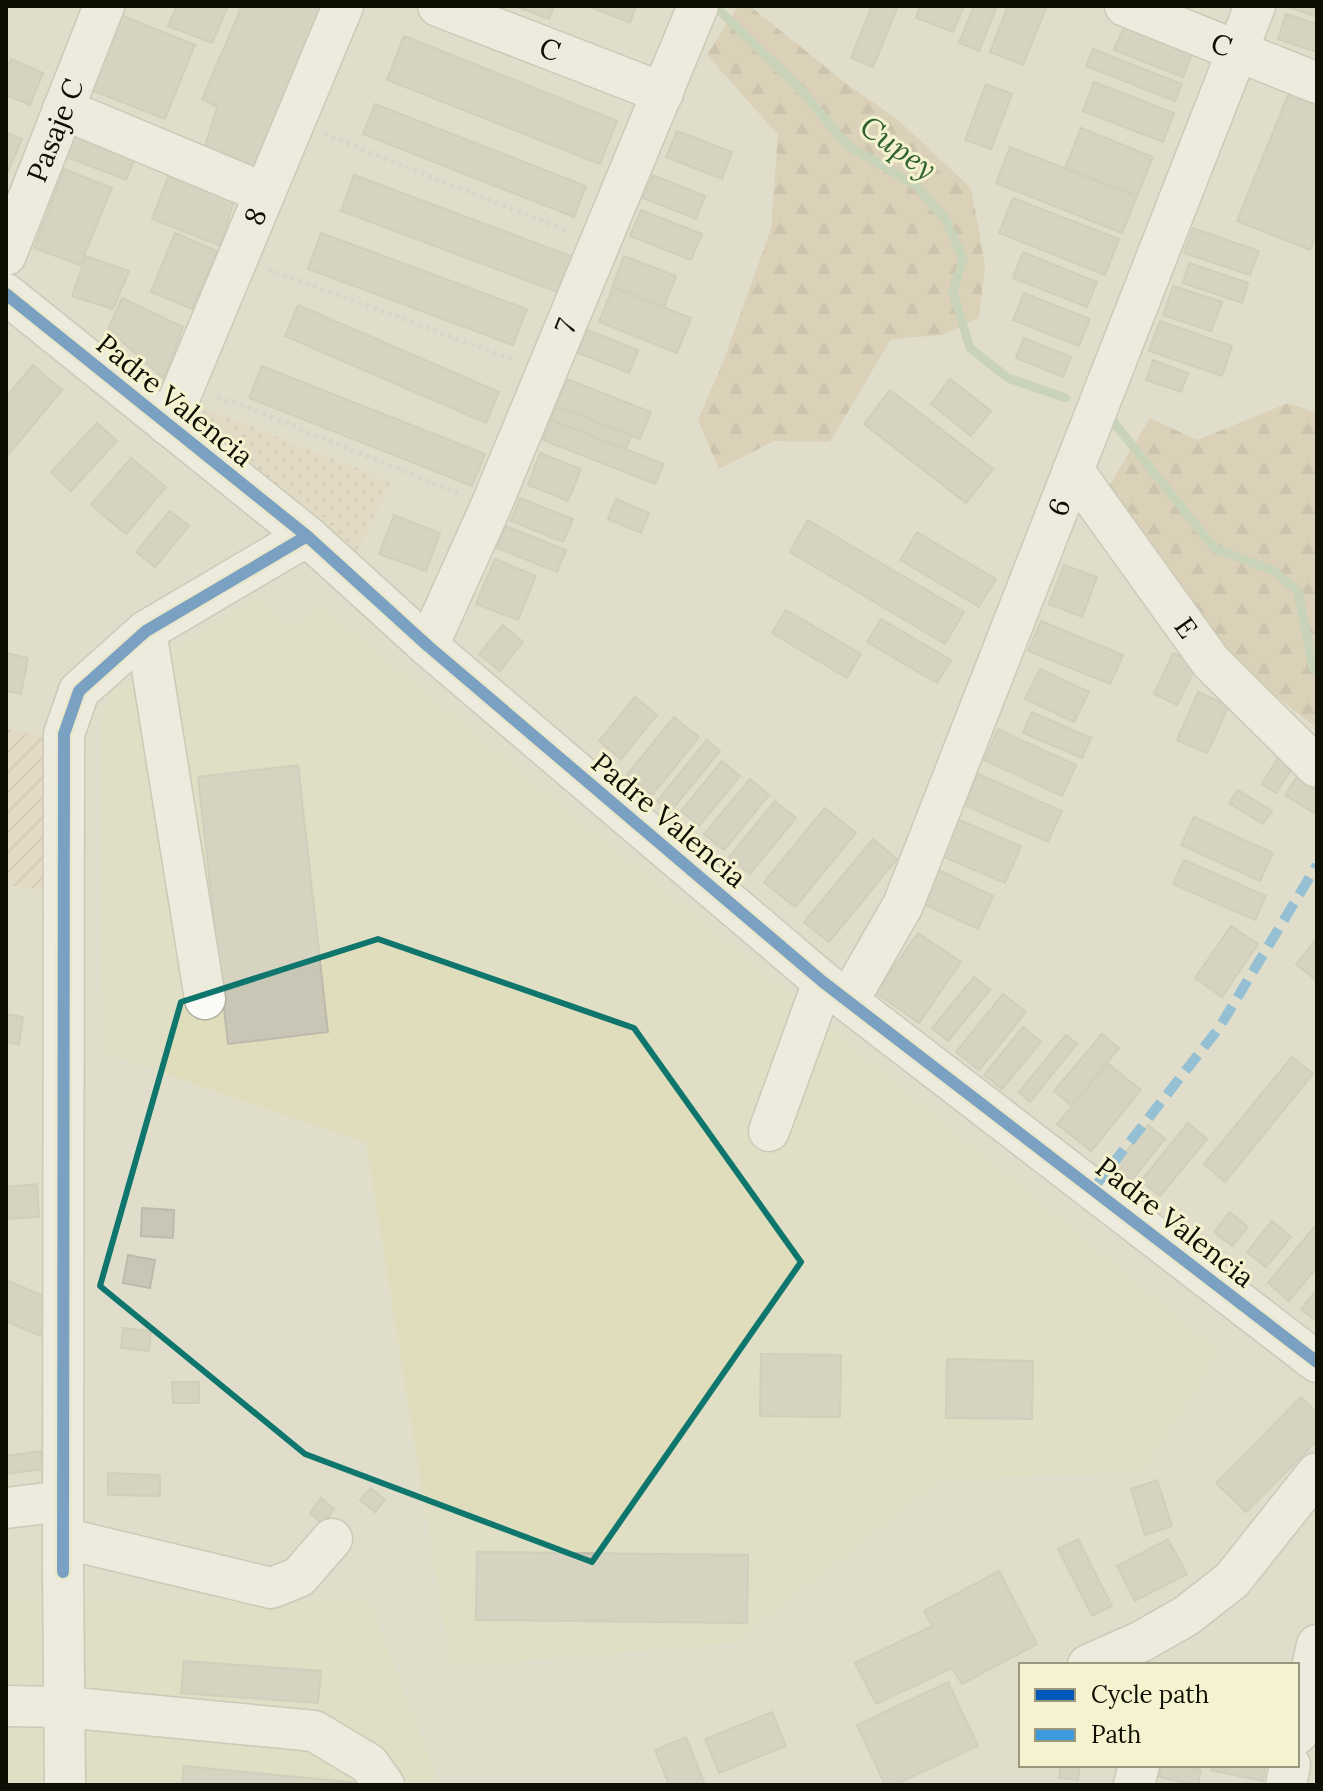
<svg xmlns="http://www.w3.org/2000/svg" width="1323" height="1791" font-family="Lora,serif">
<defs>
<pattern id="grass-dots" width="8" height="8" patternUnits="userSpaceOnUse" patternTransform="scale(2)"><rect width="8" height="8" fill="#e7d6be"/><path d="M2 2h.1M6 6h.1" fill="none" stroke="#c5b6a2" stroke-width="1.8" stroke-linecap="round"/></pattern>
<pattern id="forest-firs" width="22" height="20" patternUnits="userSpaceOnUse" patternTransform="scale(2)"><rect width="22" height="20" fill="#d4c0a5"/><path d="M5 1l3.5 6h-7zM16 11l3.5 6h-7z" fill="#b5a48c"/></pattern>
<pattern id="garden-furrows" width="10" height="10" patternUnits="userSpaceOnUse" patternTransform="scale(2)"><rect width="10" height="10" fill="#e7d6be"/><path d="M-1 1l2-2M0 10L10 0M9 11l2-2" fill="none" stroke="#c5b6a2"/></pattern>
</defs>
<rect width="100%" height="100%" fill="#e0deca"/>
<path fill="#dfddbc" d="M255,597L293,628L318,604L1220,1352L1141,1473L942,1479L735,1643L451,1667L366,1143L102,1052L100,722L111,694Z
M6,1600H369L440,1785H6Z"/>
<path fill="url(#grass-dots)" d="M205,408L391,482L357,552L199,430Z"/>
<path fill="url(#forest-firs)" d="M738,6H750L848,85L897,119L971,188L985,265L979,318L943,335L891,339L830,442L774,441L719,469L698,420L723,362L771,229L778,135L707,55Z
M1288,403L1317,413V728L1239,668L1109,486L1150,418L1197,440Z"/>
<path fill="url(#garden-furrows)" d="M6,728L42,736L55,892L6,885Z"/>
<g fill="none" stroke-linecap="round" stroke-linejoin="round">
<path stroke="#adc5a6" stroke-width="9" d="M717,8L801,90L847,145L917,186L946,220L963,259L953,292L970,348L1008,378L1066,398
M1112,420L1214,548L1274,571L1298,591L1313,668L1317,671"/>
</g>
<path fill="#cac6b5" stroke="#bebaab" stroke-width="2" d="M177,6H228L212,43L168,26Z
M242,6H331L258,170L205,147L217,107L202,99Z
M515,6H554L549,19Z
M588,6H636L630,23Z
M872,6H898L873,67L851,58Z
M920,6H964L953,32L916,18Z
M974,6H997L979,51L959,43Z
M1008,6H1047L1023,65L990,52Z
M1317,6V17L1288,7V6Z
M116,13L195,45L165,119L86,88Z
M1286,14L1317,24V52L1278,39Z
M1127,19L1195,46L1183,77L1114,50Z
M404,36L617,121L600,164L387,80Z
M1093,49L1182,84L1175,101L1086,66Z
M11,59L43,73L30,105L6,95V71Z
M1094,82L1174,113L1163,142L1083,111Z
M986,84L1012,94L991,149L965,140Z
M1291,88L1317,99V234L1310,250L1237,221Z
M375,104L586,186L574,217L363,134Z
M1081,128L1153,157L1137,196L1065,169Z
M677,131L732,152L722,179L666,157Z
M6,133L22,139L6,176Z
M73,133L135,158L126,180L64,156Z
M1010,147L1137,196L1122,233L996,183Z
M64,169L112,188L80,265L34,248Z
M169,175L234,200L221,246L152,219Z
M354,175L573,257L560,293L341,211Z
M653,175L705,196L696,219L643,198Z
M1013,198L1119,239L1105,275L999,233Z
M641,210L702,234L691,260L630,236Z
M1193,228L1259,251L1250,275L1184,253Z
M175,233L217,251L192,309L151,292Z
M321,233L527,309L513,345L308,269Z
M1023,252L1097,282L1087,307L1013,278Z
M86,256L129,271L113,309L72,296Z
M624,256L676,276L664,307L612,287Z
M1189,263L1248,283L1242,303L1183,283Z
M1173,286L1222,302L1211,331L1163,315Z
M613,287L691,318L677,353L599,322Z
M1024,293L1090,319L1079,346L1013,320Z
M122,298L183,327L164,379L108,329Z
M298,305L499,392L486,423L285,336Z
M1160,321L1232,346L1222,376L1149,351Z
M587,330L638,350L629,373L578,353Z
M1024,338L1071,357L1063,377L1016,358Z
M1153,360L1188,373L1181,392L1146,380Z
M33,365L62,390L9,454L6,451V397Z
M262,366L485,454L472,486L249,398Z
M567,379L651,412L640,439L556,406Z
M950,379L991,411L971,436L931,404Z
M890,390L993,469L966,503L864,424Z
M556,406L631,436L626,449L551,420Z
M551,420L664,464L655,484L543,440Z
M97,423L117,441L71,491L51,472Z
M540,453L581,469L568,501L528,485Z
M131,458L166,487L126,534L91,505Z
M520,498L573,519L563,542L511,521Z
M616,499L649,513L641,533L608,519Z
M170,511L189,526L155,567L136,552Z
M394,515L440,533L426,571L379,554Z
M808,520L964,612L945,644L790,552Z
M506,526L566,550L557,572L497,548Z
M917,532L996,579L979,607L900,560Z
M495,559L536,576L518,620L476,604Z
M1064,565L1097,577L1082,617L1049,604Z
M786,610L861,654L847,678L772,633Z
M881,619L951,660L937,683L867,642Z
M1041,621L1123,655L1110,684L1028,651Z
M503,625L523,642L500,671L479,654Z
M6,653L28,658L21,694L6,691Z
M1173,653L1197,665L1177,705L1154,694Z
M1040,669L1089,692L1074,722L1025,699Z
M1198,692L1229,706L1207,753L1177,740Z
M635,697L657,715L621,759L599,741Z
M1032,712L1091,738L1082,758L1023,733Z
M674,717L699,737L652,795L627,775Z
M998,729L1076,765L1062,796L984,760Z
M707,740L720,751L670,812L657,801Z
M1282,751L1297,761L1276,793L1262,784Z
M722,761L740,776L699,826L681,811Z
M298,765L328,1032L228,1044L198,777Z
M1300,772L1317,783V815L1285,795Z
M978,774L1062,811L1048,842L964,805Z
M750,779L769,795L724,850L704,834Z
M1238,790L1272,811L1263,824L1229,803Z
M775,801L796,818L750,874L729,857Z
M825,808L856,833L795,907L764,882Z
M950,816L1021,846L1005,883L934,853Z
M1194,817L1273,853L1260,881L1181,845Z
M873,839L897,859L829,942L804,922Z
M1184,860L1266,896L1255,920L1173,884Z
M933,867L993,896L978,929L917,901Z
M1231,926L1258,944L1222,997L1195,978Z
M918,933L961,962L919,1023L876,993Z
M1317,938V981L1296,964Z
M974,977L990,990L948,1041L932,1028Z
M1003,994L1026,1012L979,1070L956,1052Z
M6,1014L23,1017L19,1044L6,1042Z
M1023,1027L1041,1042L1002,1089L984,1075Z
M1102,1034L1119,1048L1072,1106L1054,1091Z
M1066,1035L1077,1044L1030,1102L1019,1092Z
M1292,1057L1313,1074L1225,1182L1204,1164Z
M1107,1063L1141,1090L1091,1151L1057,1124Z
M1188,1123L1207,1139L1160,1196L1141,1181Z
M1148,1125L1165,1139L1132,1180L1114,1166Z
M37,1184L39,1217L6,1219V1187Z
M142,1208L174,1210L173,1238L141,1236Z
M1230,1212L1248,1227L1232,1246L1214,1232Z
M1272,1221L1291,1237L1266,1267L1247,1252Z
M1315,1226L1317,1228V1267L1289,1301L1268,1283Z
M128,1255L155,1260L150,1288L123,1283Z
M6,1280L55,1301L40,1336L6,1321Z
M1317,1289V1322L1301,1309Z
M123,1328L151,1331L149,1351L121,1348Z
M761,1354L841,1355L840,1417L760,1416Z
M947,1359L1033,1361L1032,1419L946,1418Z
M172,1382H199V1403H173Z
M1301,1397L1317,1413V1441L1246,1512L1216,1483Z
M41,1451L44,1469L6,1474V1456Z
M108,1473L160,1475V1496L108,1495Z
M1157,1480L1172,1526L1145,1535L1131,1489Z
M371,1488L385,1500L375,1512L360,1500Z
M321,1498L334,1509L323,1524L310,1513Z
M1078,1539L1112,1606L1092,1616L1058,1549Z
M1168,1539L1187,1574L1135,1601L1117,1566Z
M477,1552L748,1555L747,1623L476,1620Z
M999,1571L1037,1644L962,1684L952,1668L876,1704L855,1663L932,1626L924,1611Z
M184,1661L321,1671L318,1703L181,1693Z
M948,1682L978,1746L894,1785H885L857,1725Z
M772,1712L786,1746L719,1773L705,1739Z
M686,1737L705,1785H669L655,1750Z
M1061,1765H1080L1078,1780L1059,1778Z
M1161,1765H1177L1201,1770L1198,1785L1159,1777Z
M1213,1765H1266L1263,1781L1211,1770Z
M184,1766L358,1783L182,1785Z"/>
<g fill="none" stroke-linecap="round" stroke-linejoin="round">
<g stroke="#b2b1a1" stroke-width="43">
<g id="minor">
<path id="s1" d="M438,6L663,93"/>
<path id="s2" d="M1125,6L1317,83"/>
<path d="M63,109L264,193"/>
<path id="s3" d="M6,255L104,6"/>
<path d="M6,294L307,536L428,646L823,982L1317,1362"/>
<path id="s4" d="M168,425L343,6"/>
<path id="s5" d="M1073,470L1211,662L1317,767"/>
<path d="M146,631L205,999"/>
<path id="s6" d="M428,646L491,506L698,6"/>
<path id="s7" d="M848,1001L903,905L1255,6"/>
<path d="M769,1131L823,982"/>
<path d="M6,1508L63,1501"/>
<path d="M63,1538L271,1588L299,1577L332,1539"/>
<path d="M1088,1665L1142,1641L1186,1616L1232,1580L1317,1473"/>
<path d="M6,1706L64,1707L314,1731L369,1764L384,1785"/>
<path d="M1297,1734L1317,1645"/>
<path d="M65,1785L63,1572L64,734L79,691L146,631L307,536"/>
<path d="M1134,1785L1139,1765"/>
<path d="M1286,1785L1290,1765"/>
</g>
</g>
<path stroke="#cecec8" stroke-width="5" stroke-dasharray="4 4" stroke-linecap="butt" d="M324,134L567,231
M268,269L514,360
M217,398L237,403L460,494"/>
<use href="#minor" stroke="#fafaf7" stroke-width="40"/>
<path stroke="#3a9add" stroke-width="10" stroke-dasharray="20 10" stroke-linecap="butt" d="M1093,1189L1219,1028L1317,865"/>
<g stroke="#f5f3cf" stroke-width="17">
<path id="cycleway" d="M6,294L307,536L428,646L823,982L1317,1362
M63,1572L64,734L79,691L146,631L307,536"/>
</g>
<use href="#cycleway" stroke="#0057b8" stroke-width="12"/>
</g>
<path d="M0 0H1323V1791H0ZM378,939L634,1028L801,1262L592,1562L305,1454L100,1286L181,1002Z" fill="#e0deca" fill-opacity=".55" fill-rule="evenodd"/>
<path fill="none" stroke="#0f766e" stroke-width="6" stroke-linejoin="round" d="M378,939L634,1028L801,1262L592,1562L305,1454L100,1286L181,1002Z"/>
<g text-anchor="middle" stroke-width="6" stroke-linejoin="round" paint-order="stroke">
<g font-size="28" fill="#0f0e03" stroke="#f5f3cf">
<text dy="10" stroke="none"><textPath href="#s2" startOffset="104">C</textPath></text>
<text dy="10" stroke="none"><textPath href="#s1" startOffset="120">C</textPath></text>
<text dy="10" stroke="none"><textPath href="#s3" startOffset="134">Pasaje C</textPath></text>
<text dy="10" stroke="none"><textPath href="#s4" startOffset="226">8</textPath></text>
<text dy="10" stroke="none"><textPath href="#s6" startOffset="348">7</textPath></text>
<text transform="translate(175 400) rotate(39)" y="10">Padre Valencia</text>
<text dy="10" stroke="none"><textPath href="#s7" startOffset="538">6</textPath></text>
<text dy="10" stroke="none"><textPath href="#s5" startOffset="194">E</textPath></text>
<text transform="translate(669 820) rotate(40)" y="10">Padre Valencia</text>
<text transform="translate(1175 1222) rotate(38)" y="10">Padre Valencia</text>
</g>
<g font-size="30" font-style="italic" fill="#316234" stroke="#f5f3cf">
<text transform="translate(898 148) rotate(36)" y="10">Cupey</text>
</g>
</g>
<rect width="1323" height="1791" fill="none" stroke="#0f0e03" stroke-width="16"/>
<rect x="1019" y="1663" width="280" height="104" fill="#f5f3cf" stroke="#99977d" stroke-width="2"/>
<rect x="1035" y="1689" width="40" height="12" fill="#0057b8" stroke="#99977d" stroke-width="2"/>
<text x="1091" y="1703" font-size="24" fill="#0f0e03">Cycle path</text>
<rect x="1035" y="1729" width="40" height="12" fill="#3a9add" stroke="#99977d" stroke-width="2"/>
<text x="1091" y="1743" font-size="24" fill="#0f0e03">Path</text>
</svg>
